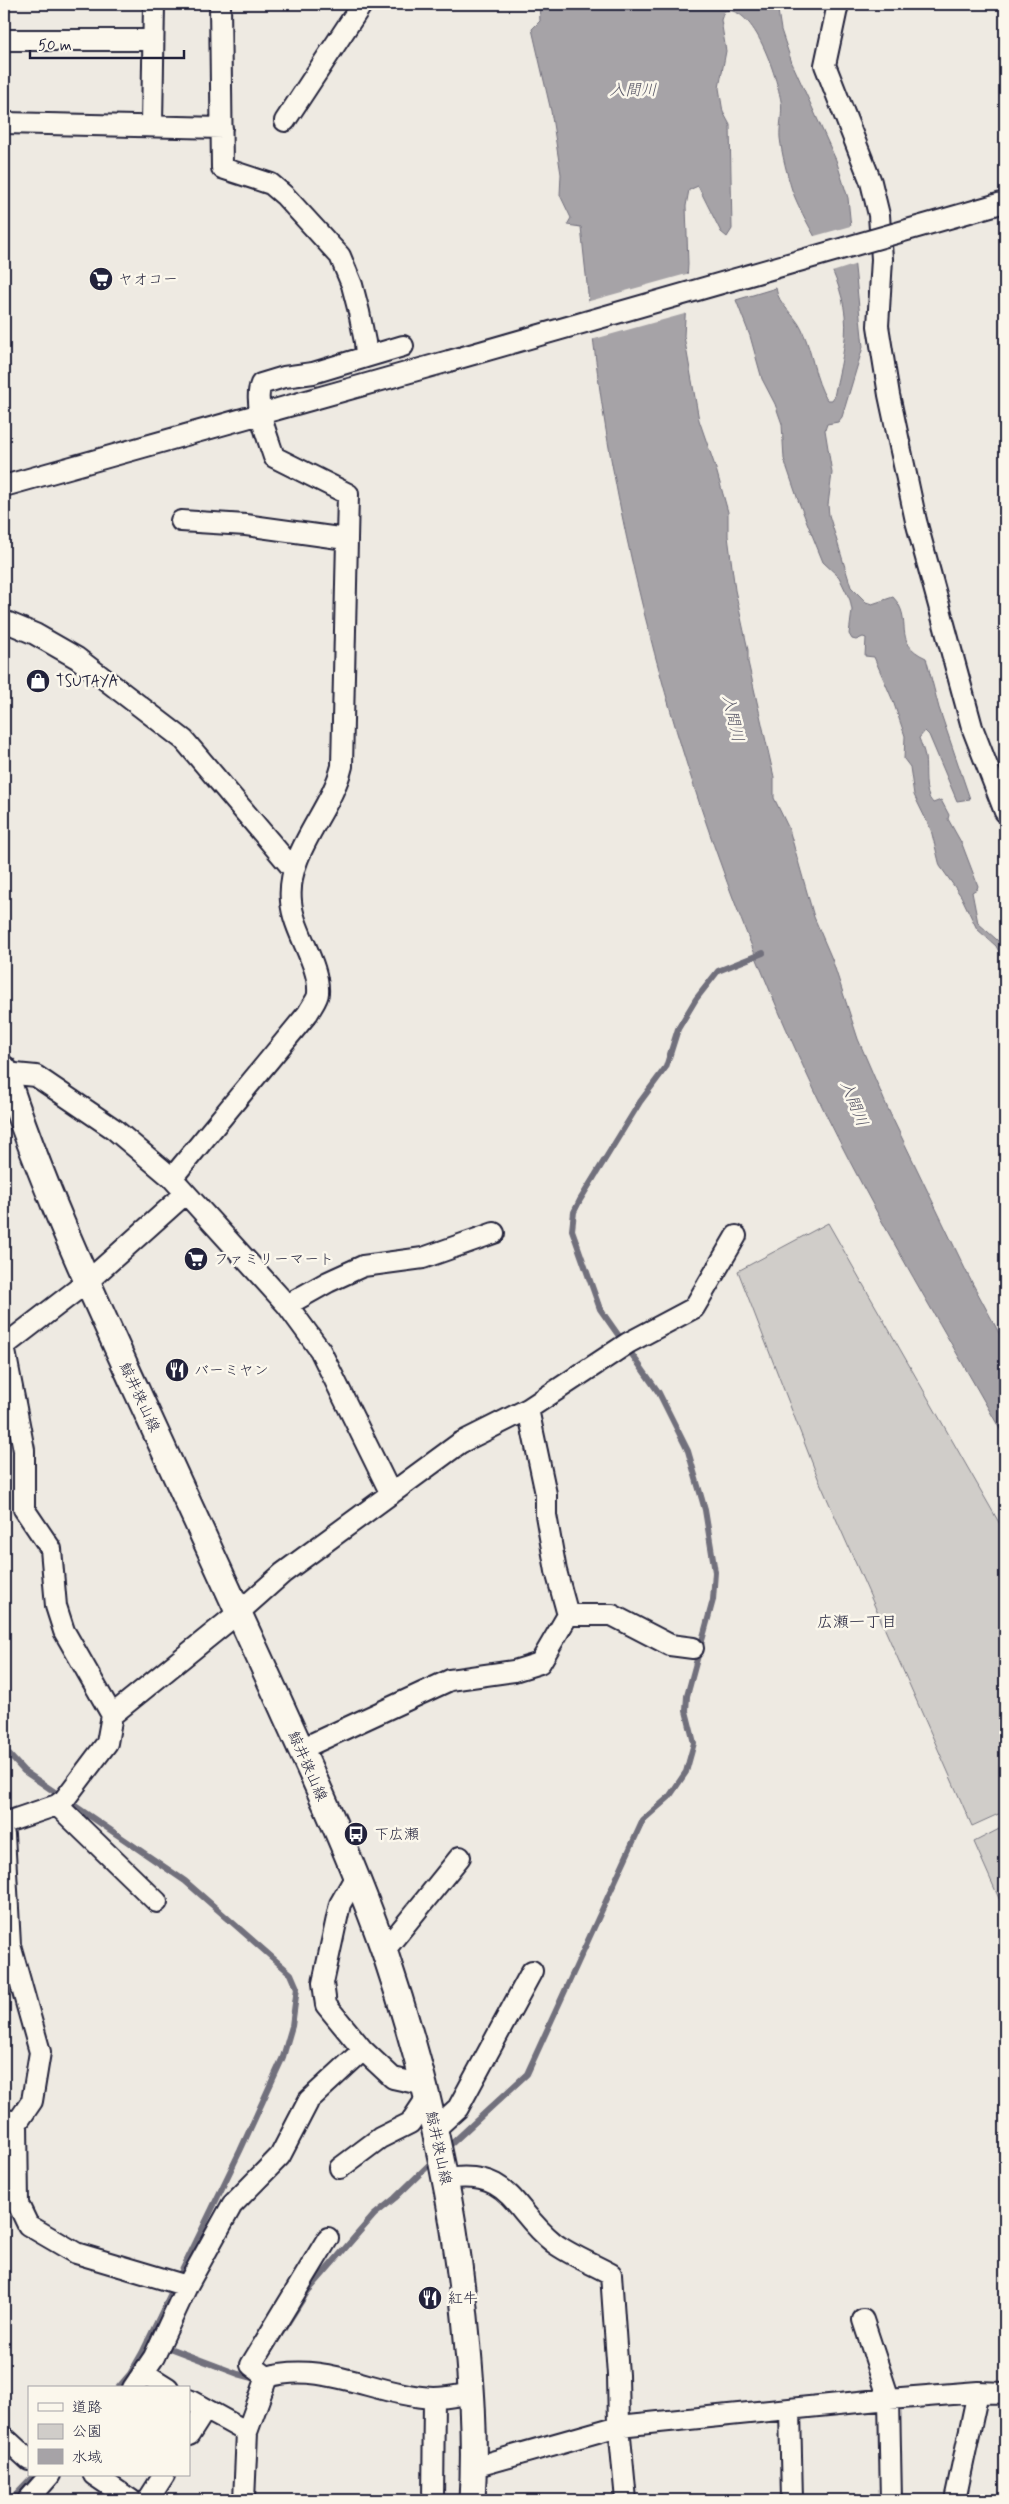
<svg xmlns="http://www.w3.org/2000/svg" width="1009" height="2504" font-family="Mynerve,'Klee One',sans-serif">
<rect width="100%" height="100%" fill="#eeeae2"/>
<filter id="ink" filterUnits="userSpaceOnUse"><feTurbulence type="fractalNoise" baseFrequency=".02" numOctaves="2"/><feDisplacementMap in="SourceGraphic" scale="10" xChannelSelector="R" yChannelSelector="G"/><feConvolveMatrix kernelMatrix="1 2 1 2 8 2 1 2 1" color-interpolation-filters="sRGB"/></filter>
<g filter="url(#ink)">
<path fill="#d0cdc9" stroke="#797882" d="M828,1223L1005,1533V1811L972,1826L818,1478L738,1271Z
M1005,1826V1912L974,1842Z"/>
<path fill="#a6a3a7" stroke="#716f7c" d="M539,4H777L781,30L792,63L836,160L848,198L863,347L842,417L838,422L827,424L825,430L832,473L828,505L829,515L851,587L866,602L872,604L893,597C915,620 890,642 926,658L939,708L970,799L957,801L929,735L925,731L919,738C921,744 924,750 925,757C927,771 923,793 933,803L941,800L949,815L948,819L962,844L978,886L977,889L972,892L978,923L1005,947V963L996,946L977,929L961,896L940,866L931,830L914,795L910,767L904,759L905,736L893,701L874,657L865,656L866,638L863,637L856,640L852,639L849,634L852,610L850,600L839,577L823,562L798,500L784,459L782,424L775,404L762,379L750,336L736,300L776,288C778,305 795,314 802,330C813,353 814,379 827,400H832L834,397C839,371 848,342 845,315C840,268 808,233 792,190C787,174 782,155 780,138C779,126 783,113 781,101C777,79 755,4 724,11L721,20L726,51L719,88L723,112L730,125L732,229L727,237L721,232L698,186L689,190L686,206L688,264L684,336L699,420L716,469L728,512V536L735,590L748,650V662L774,777V798L789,829L814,917L832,959L858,1039L888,1109L968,1275L1005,1344V1438C936,1315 862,1195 803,1066C715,874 649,668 611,459C597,383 589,304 581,227L567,225L571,218L560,195L561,174L551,111L532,29L540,21Z"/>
<path fill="#eeeae2" d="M854,225L857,264L832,272L811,237Z
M690,273L688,313L591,340L586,302Z"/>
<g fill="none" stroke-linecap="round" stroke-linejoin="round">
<path stroke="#716f7c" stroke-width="6" d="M4,1749L24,1771L185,1881L291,1974L297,1988L292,2026L283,2057L240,2151L142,2353L130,2374L118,2388
M446,2149L527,2074L643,1820L669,1797L686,1772L694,1743L686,1711L687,1696L713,1600L715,1572L705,1510L688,1451L659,1393L600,1309L572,1230L574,1212L580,1200L640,1102L666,1067L678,1029L696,999L718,971L763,953
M148,2340L238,2374L253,2378L255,2374
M270,2351L308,2291L374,2215L395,2198L435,2159
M10,2500L34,2475"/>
<g stroke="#22223b" stroke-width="24">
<path id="minor" d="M838,4L825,65L871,182L879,215L882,259L878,326L889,395L916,521L972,727L1005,812
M4,40H153
M285,121L362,4
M4,123L222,128
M152,124L154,4
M366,357L403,346
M4,486L449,361
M181,521L246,525L346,539
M4,621L35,634L77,658L184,740L293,869
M5,1073L36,1076L114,1129L172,1178L287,1305L320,1350L391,1494
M172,1178L308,1013C311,1007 318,999 318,993C320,964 293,931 291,901C286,852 331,812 342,766L348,494L274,457C268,438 253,403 261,384L284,377L313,373L366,357L365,342L359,312L352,285L340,256L285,196L271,184L222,168L220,4
M287,1305L328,1282L363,1266L423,1258L494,1233
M4,1346L24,1450V1509L51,1549L56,1606L64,1631L112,1715
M4,1346L87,1282L185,1194
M528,1409L546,1494V1515L556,1571L568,1615
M301,1749L450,1680L514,1671L540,1663L568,1615H612L670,1645L693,1648
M57,1805L157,1902
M4,1823L57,1805L64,1800L107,1743L112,1715L238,1613L283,1573L460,1443L528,1409L628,1343L694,1308L736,1236
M4,1835L10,1945L40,2052L32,2101L17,2123
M356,1876L340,1904L323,1983L326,2005L363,2050
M384,1951L460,1857
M4,2119L17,2123L18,2204L28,2225L76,2253L187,2286
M436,2128L458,2108L532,1971
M340,2168L380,2138L410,2123L428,2096
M446,2179C512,2169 511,2209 554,2243C570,2255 593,2264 611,2274L618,2375L619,2426L626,2500
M863,2320L889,2399L891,2500
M144,2373L168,2388
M267,2377L251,2365L328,2238
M133,2388L154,2357L187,2286L232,2205L280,2156L309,2100L363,2050L393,2078L425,2085
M189,2400L247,2432
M790,2410L792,2500
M189,2435L205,2410
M4,2437L29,2460
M474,2467L619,2426L889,2399L978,2392L1005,2393
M94,2475L131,2500
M28,2500L50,2475
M148,2500L164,2475
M244,2500L247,2432L267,2377C323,2360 378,2396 434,2398C447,2398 460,2395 473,2393
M433,2500L434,2398
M955,2500L978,2392"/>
</g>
<g stroke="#22223b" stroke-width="29">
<path id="major" d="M4,1069C39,1178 87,1282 135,1387C182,1489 228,1591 275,1692C314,1778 354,1864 385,1953C425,2072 453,2192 465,2317C471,2379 476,2439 472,2500"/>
</g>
<use href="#minor" stroke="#fbf7ec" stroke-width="20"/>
<use href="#major" stroke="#fbf7ec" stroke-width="25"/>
<g stroke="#22223b" stroke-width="24" stroke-linecap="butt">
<path id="minor-bridge" d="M449,361L1005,202"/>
</g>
<use href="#minor-bridge" stroke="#fbf7ec" stroke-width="20"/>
</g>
</g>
<defs>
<g id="supermarket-disc" transform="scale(1.25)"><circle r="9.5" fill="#22223b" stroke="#fbf7ec"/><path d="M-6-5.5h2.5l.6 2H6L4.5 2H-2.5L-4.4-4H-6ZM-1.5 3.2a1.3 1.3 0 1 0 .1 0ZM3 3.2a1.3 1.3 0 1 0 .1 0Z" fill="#fff"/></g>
<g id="shop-disc" transform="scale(1.25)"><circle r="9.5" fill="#22223b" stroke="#fbf7ec"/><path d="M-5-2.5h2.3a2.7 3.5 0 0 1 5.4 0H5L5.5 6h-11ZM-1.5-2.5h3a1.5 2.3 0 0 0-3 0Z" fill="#fff"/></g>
<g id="restaurant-disc" transform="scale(1.25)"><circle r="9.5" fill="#22223b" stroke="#fbf7ec"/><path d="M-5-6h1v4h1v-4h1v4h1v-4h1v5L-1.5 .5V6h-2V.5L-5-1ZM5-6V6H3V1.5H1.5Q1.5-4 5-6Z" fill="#fff"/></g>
<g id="bus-disc" transform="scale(1.25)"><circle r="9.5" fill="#22223b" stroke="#fbf7ec"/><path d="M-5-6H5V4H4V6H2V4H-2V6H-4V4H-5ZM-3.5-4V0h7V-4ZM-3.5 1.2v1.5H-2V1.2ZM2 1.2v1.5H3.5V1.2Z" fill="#fff"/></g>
</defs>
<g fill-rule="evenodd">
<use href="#supermarket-disc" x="101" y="279"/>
<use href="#shop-disc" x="38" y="681"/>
<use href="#supermarket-disc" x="196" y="1259"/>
<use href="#restaurant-disc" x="177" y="1370"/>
<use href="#bus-disc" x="356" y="1834"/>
<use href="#restaurant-disc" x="430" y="2298"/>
</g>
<g text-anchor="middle" stroke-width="5" stroke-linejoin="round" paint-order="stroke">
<g font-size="15" fill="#22223b" stroke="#fbf7ec" text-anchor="start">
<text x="118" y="284">ヤオコー</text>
<text x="56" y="686">TSUTAYA</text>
<text x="214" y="1264">ファミリーマート</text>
<text x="194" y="1375">バーミヤン</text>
<text x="374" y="1839">下広瀬</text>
<text x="448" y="2303">紅牛</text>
</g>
<g font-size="15" fill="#22223b" stroke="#fbf7ec">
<text transform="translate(140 1397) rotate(65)" y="5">鯨井狭山線</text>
<text transform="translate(308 1766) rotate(66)" y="5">鯨井狭山線</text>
<text transform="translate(439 2148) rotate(78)" y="5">鯨井狭山線</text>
</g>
<g font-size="16" font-style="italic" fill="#575666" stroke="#fbf7ec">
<text x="633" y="95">入間川</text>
<text transform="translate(734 718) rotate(77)" y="6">入間川</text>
<text transform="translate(855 1103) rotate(68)" y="6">入間川</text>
</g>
<g font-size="16" fill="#22223b" stroke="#fbf7ec">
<text x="857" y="1627">広瀬一丁目</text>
</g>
</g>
<rect width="1009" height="2504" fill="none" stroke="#fbf7ec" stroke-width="20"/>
<rect x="10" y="10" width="989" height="2484" fill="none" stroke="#22223b" stroke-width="2" filter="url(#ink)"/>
<rect x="28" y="2386" width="162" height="90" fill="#fbf7ec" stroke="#a4a2a5"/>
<rect x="38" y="2403" width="25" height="8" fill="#fbf7ec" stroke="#a4a2a5"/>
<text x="72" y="2412" font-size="15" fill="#22223b">道路</text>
<rect x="38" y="2424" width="25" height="15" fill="#d0cdc9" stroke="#a4a2a5"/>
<text x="72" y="2436" font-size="15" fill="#22223b">公園</text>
<rect x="38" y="2449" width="25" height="15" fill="#a6a3a7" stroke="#a4a2a5"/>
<text x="72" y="2462" font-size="15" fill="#22223b">水域</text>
<path d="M30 50v8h154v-8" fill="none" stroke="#22223b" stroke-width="2.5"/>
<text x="38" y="50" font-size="15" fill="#22223b" stroke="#fbf7ec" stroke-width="4" paint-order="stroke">50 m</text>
</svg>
